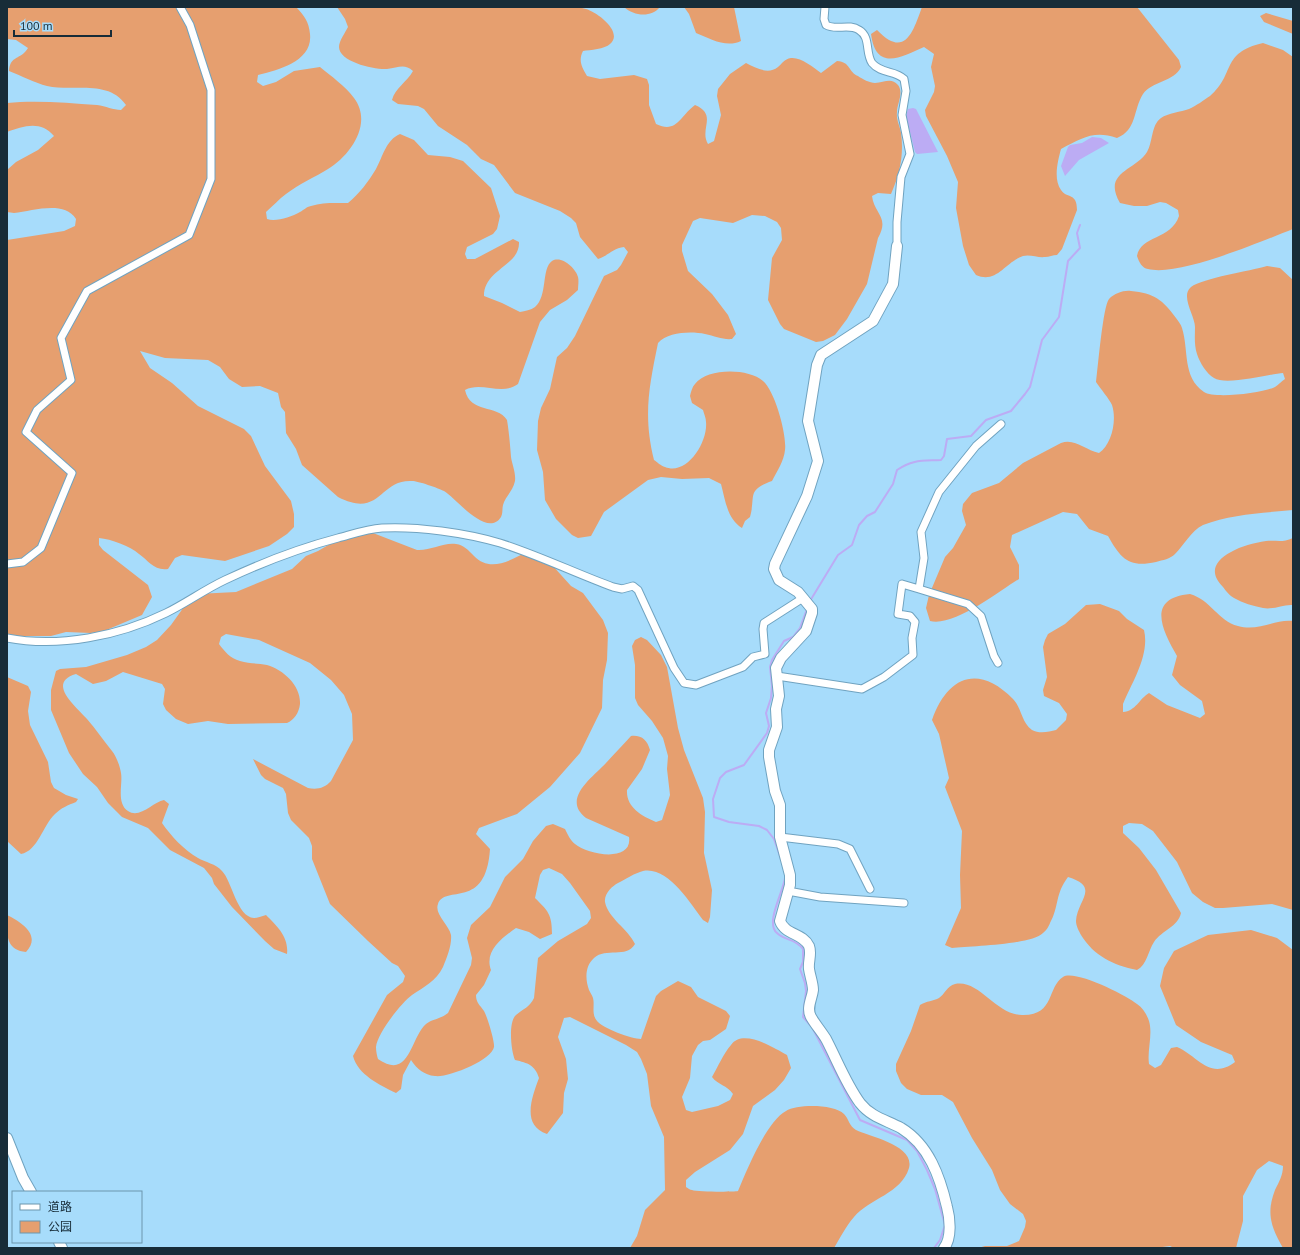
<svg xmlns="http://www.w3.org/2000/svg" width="1300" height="1255" font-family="'PT Sans','Noto Sans SC',sans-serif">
<rect width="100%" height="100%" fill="#a7dcfb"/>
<path fill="#e69f6f" d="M7,7H296C304,15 309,22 310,34C313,61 279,70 258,75L257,82L263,86L276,82L294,71L320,67C331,76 345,86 354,98C373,123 351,155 328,169C315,177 299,184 286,194C279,199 273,206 266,212L267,219C276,222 291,217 300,212C304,210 306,207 311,206C323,202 336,203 348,203C360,193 368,182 376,169C383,156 386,140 400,134L414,140L428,155L450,157L463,161L491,188L500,216L497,229L493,234L467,247L465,254L467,259H475L513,239L519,242C520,266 484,269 484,296L502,303L520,312C525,311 531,310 535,307C548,296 541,269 552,261C562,255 576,269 578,277C579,281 578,286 578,290L567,300L550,310L540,322L518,384C502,396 481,381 465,390C470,414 497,404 507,420C509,432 510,444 511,457C512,464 516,473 515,481C513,491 505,497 503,505C502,509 503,513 501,517C487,539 455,497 444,491C438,488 418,481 412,481C379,479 381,519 338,497L302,465L296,449L286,433L285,412L281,407L278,393L260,386L242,387L229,379L220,367L208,360L165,358L140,351L150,368L172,383L198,406L244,429L251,436L265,466L291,501L294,514V527L287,534L269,546L225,561L182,555L175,558L168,569C154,571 149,561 139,554C130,546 111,539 99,538V545L103,550L148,585L152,597L142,615L104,631L91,633L66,632L51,636H7V240L64,231L75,226L76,219C64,200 33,211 14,213L7,212V170L16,162L38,150L54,136C41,120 23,126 7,132V103C36,100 68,103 97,105C106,106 113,110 121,110L126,105C108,79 73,92 47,86C35,83 22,76 9,71C10,55 21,60 28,48L16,40L7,39Z
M337,7H570C575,8 581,7 586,9C597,12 624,32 610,44C605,49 590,50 583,51C578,61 582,67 587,76L600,79L634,75L647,79L649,85V105L656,124C677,134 680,116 695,105C718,115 699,129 708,144L714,141L721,115L717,96L718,89L730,74L746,63C756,68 768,75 778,67C782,64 784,59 791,58C801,57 813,67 821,73L837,61C851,62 848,72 858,76C862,79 870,83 875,83C884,83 891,77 898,85C904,93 897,104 897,112C896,120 900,126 901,133C904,154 900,174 891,194L878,193L872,196C874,214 890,217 878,238L867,284L847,319L835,335L823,341L816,342L784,329L780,324L768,300L772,258L782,240L781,228L777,222L765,216L752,215L733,223L700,218L693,221L682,245V251L688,271L712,294L728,315L736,334L732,339C723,340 715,336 705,334C691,331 668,332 658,343C649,387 643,416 654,460C657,462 661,466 665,467C687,476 708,442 706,422C706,418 704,414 703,410L692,403L690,396C691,392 692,387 695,384C707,368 748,368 763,381C775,391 787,435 785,450C784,461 777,471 772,481C746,490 756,496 750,517L745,521L742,528C727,519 725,499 721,484L709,478L682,479L661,477L648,480L604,512L591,536L578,538L572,535L556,519L545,500L543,472L537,450L538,421L541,408L550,389L557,357L567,348L575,336L604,276L617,270L621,265L628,252L624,247C613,248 608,256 598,259L580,237L576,223L571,218L560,211L515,193L494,165L481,159L467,145L438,126L424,109L418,106L398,104L392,100C395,88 407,82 413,71C404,63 398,68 387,69C375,70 339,62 339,47C339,41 345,33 348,27L345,19Z
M624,7H660C651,18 634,16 624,7Z
M684,7H734L741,41C726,48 711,39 696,33L689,14Z
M922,7H1137L1179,60L1181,67C1174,82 1152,81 1143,94C1133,110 1137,130 1117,138C1094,130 1082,138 1061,149C1058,160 1053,179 1061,190C1067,199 1077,192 1077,210L1062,249L1057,255C1053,255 1049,257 1045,257C1038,258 1030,254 1023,256C1005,262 997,284 976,275L969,265L963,246L956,208L958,182L947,156L926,116L925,110L934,92L935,86L931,67L934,54L924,47C900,58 876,71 871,34L877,30C905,59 913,32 922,7Z
M1266,13L1293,21V34L1264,22L1260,16Z
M1263,43L1283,50L1293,57V229C1262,241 1179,277 1148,269C1142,268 1139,262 1137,256C1141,235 1171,240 1179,216L1178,210L1166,203L1160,202L1147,206H1134L1120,203C1102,172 1135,171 1147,152C1153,142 1151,125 1161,118C1168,113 1181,112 1189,109C1196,106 1204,100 1210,96C1236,74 1220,53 1263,43Z
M1267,266L1280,268L1293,280V510C1263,513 1231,514 1203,525C1191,531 1184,545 1175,554C1170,559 1163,560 1156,562C1129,568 1121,559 1108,536L1089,529L1077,514L1063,512L1012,535L1010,547L1019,565V579C998,592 954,627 930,621L926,608L929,595L945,557L953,548L966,525L962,511L963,504L972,493L999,483L1023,463L1061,443C1075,438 1085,450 1099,453C1112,444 1117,420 1112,405C1110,400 1100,388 1096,382C1098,367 1103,306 1109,299C1115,293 1124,290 1131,291C1154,293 1163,300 1176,318C1178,321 1181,324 1182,328C1189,350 1182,377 1204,392C1214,399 1264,393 1275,387C1278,385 1282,381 1285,379L1283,373C1269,374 1226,386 1214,378C1206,373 1200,363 1197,354C1194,345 1195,336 1195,327C1195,316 1180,296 1191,287C1203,278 1250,271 1267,266Z
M373,533L417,550C430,551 444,542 456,544C464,545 468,550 474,556C490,573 512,560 530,550L543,555L571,586L583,593L603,620L608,633L607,660L603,680L602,708L580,753L550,787L517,814L479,828L476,834L490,849C486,911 445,884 438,904C434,914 449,925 451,935C452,945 447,957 443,967C436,981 424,987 412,995C401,1003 377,1034 376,1047C376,1051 377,1056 378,1059C410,1081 410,1038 426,1024C432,1019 441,1019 448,1013L471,965L472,958L467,938L471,925L490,907L505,877L523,859L533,841L546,826L553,824L565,829C568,835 570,840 575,844C588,855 633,863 629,837L586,818C561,799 593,777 606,763C614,754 623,745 631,736C642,735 647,740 650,750L642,769L627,790C626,807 641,816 656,822L662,820L670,795L667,769L668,756L663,738L652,721L638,705L635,698V665L632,646L635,640L641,637L647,640L661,655L667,667L678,728L684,750L703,798L705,812L704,853L712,890L710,917L708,923L703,920C690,903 668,866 643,871C635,873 626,879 618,883C612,886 604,894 605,902C608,918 628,929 635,944C626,959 606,947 594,958C585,966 585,979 589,990C590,992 592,995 593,998C595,1005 591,1014 597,1021C602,1028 632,1039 641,1039L656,996L661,991L678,981L691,987L698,997L726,1011L730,1016L726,1029L710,1040L703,1041L698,1045L692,1056L690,1078L682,1097L686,1110L692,1112L718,1106L730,1100L733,1094C727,1085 718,1085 712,1077C718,1067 723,1054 731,1045C743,1028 774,1048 787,1055L791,1068L784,1080L775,1090L753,1106L743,1134L730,1150L695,1172L686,1180V1187C688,1188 690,1190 692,1190C697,1192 734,1192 738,1191C747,1170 766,1122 786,1111C797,1104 834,1104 844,1114C849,1119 849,1126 856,1130C870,1137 915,1145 909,1168C901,1194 870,1198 854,1217C846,1226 840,1238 834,1248H630L637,1236L645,1210L665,1190L664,1137L651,1106L647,1074L641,1059L637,1052L626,1045L570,1017L564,1018L558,1037L566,1059L568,1079L564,1093L563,1113L547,1134C521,1125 532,1097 539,1078C535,1065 528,1063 515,1060C511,1051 508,1022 516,1015C523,1009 530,1007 534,998L538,958L558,941L587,924L591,918L590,911L570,883L562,874L549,868L543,870L540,875L535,898C548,911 552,914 552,934L540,939L529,932L516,928C502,938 484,951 491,970L484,985L476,995C476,1003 480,1005 484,1011C487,1016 495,1042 494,1047C492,1060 448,1078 435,1076C424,1075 417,1069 411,1060L403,1075L401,1089L396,1093C380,1085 358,1075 353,1056L387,995L403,982L405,976L398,966L392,963L368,941L330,904L312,859V846L309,838L291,820L288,813L286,794L283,788L265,779L261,775L253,759L308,788C317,790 325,788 331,781L353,740L352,714L344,695L331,680L310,663L259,640L226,634L221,637L219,644C225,652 230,658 240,661C249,664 258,663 267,665C284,670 301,686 300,704C299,713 294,720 287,723L228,724L208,721L188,724L176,719L166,710L163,704L165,689L162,684L123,672L106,681L93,684L76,674C45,683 78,708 87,719C96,729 103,740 112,751C116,756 120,766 121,773C123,784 116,803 128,811C140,819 153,802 164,800L169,804L162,823C171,836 184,850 198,858C205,862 216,864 222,871C232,881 237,917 254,918C257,918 262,916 266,915C277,926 289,937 287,954L274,949L265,941L232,907L214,884L212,878L204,868L170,850L148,828L122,817L108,803L97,787L83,774L69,753L51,710V690L56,671L60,669L86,667L127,655L146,647L157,640L171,625L191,597L197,594L236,592L292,569L306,556L318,551L344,536Z
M1293,538V605C1283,604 1274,610 1263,608C1253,606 1243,603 1234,598C1230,596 1226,591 1223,587C1209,573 1214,561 1231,552C1241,546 1254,543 1266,541C1277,540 1282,543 1293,538Z
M1190,594C1211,600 1218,621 1238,626C1258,632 1274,619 1293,621V910L1272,904L1223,908H1215L1203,902L1192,893L1177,862L1153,831L1142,824L1129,823L1123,826V833L1139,848L1156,870L1181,913C1178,927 1162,930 1154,942C1148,951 1147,965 1137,970C1113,965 1094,956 1081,935C1079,931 1076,926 1076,921C1077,900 1101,887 1068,877C1055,894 1059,907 1050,923C1049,926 1046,931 1043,933C1031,945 971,946 952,948L945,945L961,908L960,875L962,831L945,787L949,778L939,734L932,720C947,677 978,663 1013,699C1022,708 1021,722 1032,730C1039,734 1049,732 1056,730L1066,720L1067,714L1059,703L1044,696L1043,690L1047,677L1043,647L1045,640L1048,634L1065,624L1086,605L1100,604L1119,611L1127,619L1144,630C1150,655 1132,682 1123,704V712C1136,711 1139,699 1149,693L1167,705L1200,718L1205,714L1202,701L1180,685L1172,675L1177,656C1162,630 1146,598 1190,594Z
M7,677L28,686L31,692L28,711L30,725L48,762L51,782L54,788L66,795L78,799L76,802C68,805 61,808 55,814C43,825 38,851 21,854L7,841Z
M7,915C21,922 42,935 26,952C4,950 7,931 7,915Z
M1251,930L1277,938L1293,950V1248H1283C1271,1227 1266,1213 1275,1190C1279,1182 1283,1175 1283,1166L1269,1161L1257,1170L1243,1196V1221L1236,1248H1174L1170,1246L1155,1248H978L985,1246H1007L1019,1241L1025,1227L1026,1221L1023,1214L1010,1204L1000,1190L992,1170L972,1138L953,1102L942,1095H921L907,1089L901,1083L896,1071V1064L911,1031L920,1005C926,1001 934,1001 939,998C945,994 947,986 955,984C979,979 996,1015 1022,1015C1055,1016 1047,987 1063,977C1074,969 1126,995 1137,1004C1143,1008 1147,1015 1149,1021C1153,1035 1147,1050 1149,1064L1155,1068L1161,1065L1171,1048L1177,1047C1198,1056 1210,1081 1235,1062L1232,1055L1201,1042L1176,1025L1160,986L1164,968L1174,951L1208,935Z"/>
<path fill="#bcacf4" d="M913,108L916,109L938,152L917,154L915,152L906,116L908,109Z
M1092,137L1101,138L1109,143L1079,160L1065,176L1061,166L1068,147L1070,145L1082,143Z"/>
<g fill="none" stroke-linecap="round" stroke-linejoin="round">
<path stroke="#bcacf4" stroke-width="2" d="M810,601L838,555L852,545L859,525L867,516L875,512L893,484L897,470C913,459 923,461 941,460L944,456L947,439L971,436L986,420L1011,411L1025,394L1030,387L1042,340L1059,317L1068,261L1080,248L1077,233L1080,225
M781,859L774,839L767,830L759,826L729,822L714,817L713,799L720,778L726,772L744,765L767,733L769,726L766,713L771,698L772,686L770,667L772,660L784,641L793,637L800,628L807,609
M785,878C783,893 765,923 777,933C785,941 795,938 803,949V962L800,969L805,983L806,991L803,1017L812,1027L860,1120L907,1140L917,1151L927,1170L935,1189L945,1225L940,1240L934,1248"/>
<g stroke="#70a3c0" stroke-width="9">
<path id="street" d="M825,7L824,19L826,25C836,31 849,23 859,30C871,37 865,53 872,63C881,74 895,70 904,79L906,91L902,115L910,154L901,177L897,222V246
M7,564L23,562L41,548L72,473L26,432L37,410L71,380L61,338L87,291L189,235L211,179V90L190,25L180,7
M919,589L968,604L981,616L994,656L998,663
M7,638C59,648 119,636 166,613C186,603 204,590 225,580C261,563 300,548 338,538C353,534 367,529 382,528C417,526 466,533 500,543C538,555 575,573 613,587L622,589L633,586L638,590L674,668L684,683L696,685L743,667L753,657L765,654L763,629L764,623L803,598
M777,676L862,689L884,677L913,655L912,638L915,622L910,616L898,614L902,584L919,589L924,558L921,532L939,492L976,446L1001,424
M780,837L838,844L850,849L870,889
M788,891L820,897L904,903"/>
</g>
<g stroke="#70a3c0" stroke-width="12">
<path id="secondary" d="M897,246L893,284L873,321L821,355L817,365L808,421L818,461L807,496L775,564L774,569L779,580L798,592L812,609V613L806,631L781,658L776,668L779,696L776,709L777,727L769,750V757L775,791L780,805V837L790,875V885L780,921C785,935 803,933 809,946C812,954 808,961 809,969C810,976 813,983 813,990C812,999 806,1008 811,1017C815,1024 821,1031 826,1039C837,1060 846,1084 860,1103C871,1117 886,1120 901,1128C929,1145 940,1177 947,1207C950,1218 952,1238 944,1248
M7,1138L23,1178L31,1192
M59,1242L62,1248"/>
</g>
<use href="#street" stroke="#fff" stroke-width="7"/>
<use href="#secondary" stroke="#fff" stroke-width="10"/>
</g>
<rect width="1300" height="1255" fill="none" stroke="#172c38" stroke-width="16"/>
<rect x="12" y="1191" width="130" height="52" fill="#a7dcfb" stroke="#6d96ad"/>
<rect x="20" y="1204" width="20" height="6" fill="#ffffff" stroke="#6d96ad"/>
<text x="48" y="1211" font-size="12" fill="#172c38">道路</text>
<rect x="20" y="1221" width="20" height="12" fill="#e69f6f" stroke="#6d96ad"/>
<text x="48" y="1231" font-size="12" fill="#172c38">公园</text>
<path d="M14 30v6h97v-6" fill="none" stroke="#172c38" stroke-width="2"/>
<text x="20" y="30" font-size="12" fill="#172c38" stroke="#a7dcfb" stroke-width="3" paint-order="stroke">100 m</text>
</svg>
